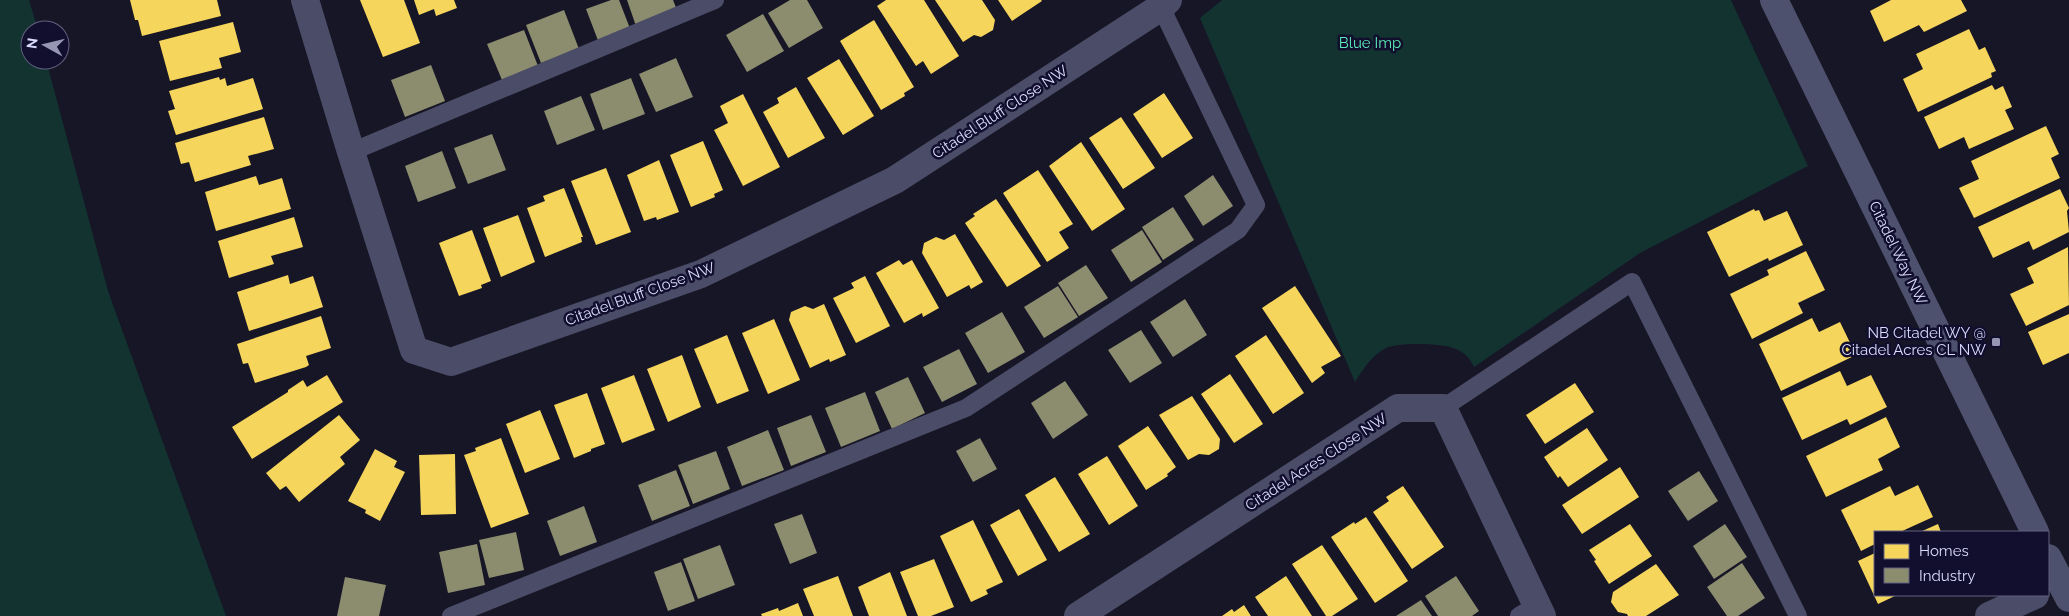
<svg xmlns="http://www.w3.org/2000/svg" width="2069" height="616" font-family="Raleway,sans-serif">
<rect width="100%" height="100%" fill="#171626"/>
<path fill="#123330" d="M0,0H29L38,30H30V60H46L108,291L226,616H0Z
M1222,0H1731L1808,166L1640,253L1474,367C1470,358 1465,353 1456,349C1444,343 1399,342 1386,348C1372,355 1363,369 1355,382L1200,18Z"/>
<path fill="#f6d55c" d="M130,0H217L221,16L142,36L138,20H135Z
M360,0H404L420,43L383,57Z
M414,0H454L457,8L436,16L434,9L419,15Z
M886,0H924L959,56L931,74L923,61L916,66L877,6Z
M935,0H982L995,20L993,30L981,37L974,35L963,42Z
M998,0H1041L1042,1L1012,21Z
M1891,0H1961L1967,11L1924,32L1919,25L1884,42L1870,11Z
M874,20L914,87L904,93L905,96L881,110L840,41Z
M233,22L241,52L219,58L222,68L170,81L159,41Z
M1969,29L1979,50L1985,47L1996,71L1991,73L1992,77L1918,112L1903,79L1923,69L1916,54Z
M839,59L874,116L843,135L807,78Z
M219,77L220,80L225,78L227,86L253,78L263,109L176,135L168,111L175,109L169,91Z
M1992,85L1995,90L2003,86L2012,107L2005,110L2014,129L1969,149L1964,137L1939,149L1924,117Z
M796,87L825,138L788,158L763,112L779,103L777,98Z
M1164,93L1193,138L1162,158L1133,114Z
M743,94L780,167L743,186L714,130L728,123L720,106Z
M264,117L274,149L248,156L251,165L195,182L189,162L181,164L175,143Z
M1121,117L1155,168L1123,189L1089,138Z
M2046,126L2059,154L2051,158L2060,178L1974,218L1959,188L1979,179L1971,161Z
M703,141L723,190L714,194L715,197L691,207L670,155Z
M1081,142L1125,209L1092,231L1049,166Z
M659,160L679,212L657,220L656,217L644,221L627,175Z
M606,168L631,232L596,245L571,181Z
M1038,170L1073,224L1059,232L1069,248L1047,262L1003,193Z
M256,176L259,185L282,178L291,209L216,231L205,192Z
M564,188L583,237H581L582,242L545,257L527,208L545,201L543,196Z
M2060,189L2069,208L2067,211L2069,232L2033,250L2029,241L1993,258L1978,227Z
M996,199L1041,266L1007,287L965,223L975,216L973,214Z
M1754,209L1755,211L1759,210L1764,221L1787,211L1803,245L1769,261L1768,258L1729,277L1707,232Z
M518,215L535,262L501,277L483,228Z
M294,217L303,247L271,256L274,264L229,278L218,241Z
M472,230L491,281L481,285L482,288L459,296L439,243Z
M955,234L983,282L971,289L969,285L947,297L922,253L924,243L936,237L944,240Z
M2068,247L2069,305L2026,326L2010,294L2034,283L2027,268Z
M1806,251L1825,290L1798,303L1803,313L1752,339L1730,294L1769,275L1767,270Z
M899,260L903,265L912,260L939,308L923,317L922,313L904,323L876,273Z
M288,275L290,284L313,276L323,307L249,331L237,292Z
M865,276L890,326L856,343L833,298L854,288L851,283Z
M1295,286L1341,356L1321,367L1325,373L1312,383L1262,308Z
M824,304L846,355L830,362L829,359L810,368L789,320L791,312L805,306L813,309Z
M2069,314V353L2043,365L2028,332Z
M321,316L331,348L306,356L309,365L306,367L255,383L248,363L243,364L237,344Z
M1812,318L1819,332L1840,322L1856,355L1781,391L1759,344Z
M774,319L800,380L768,394L742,333Z
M727,335L749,391L717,404L694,349Z
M1266,335L1304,393L1273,414L1235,356Z
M682,355L701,407L668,422L647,369Z
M1840,371L1847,386L1871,375L1887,407L1850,425L1847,419L1802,440L1782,398Z
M1230,374L1263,424L1234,443L1201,394Z
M327,375L343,402L252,459L232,427L288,392V390L303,380L307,387Z
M634,375L655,430L622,443L601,388Z
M1575,383L1594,412L1545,444L1526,415Z
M587,393L605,444L591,449V451L574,458L554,405Z
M1192,396L1220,439L1219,449L1209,455L1199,454L1188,460L1159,415Z
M540,410L560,459L525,473L506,424Z
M339,415L360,440L340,457L345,464L299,502L286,486L280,490L266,473Z
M1886,417L1900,447L1878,459L1883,470L1826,497L1806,456Z
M1148,426L1176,467L1167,474L1168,476L1146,490L1118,446Z
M1587,428L1608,460L1568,487L1560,476L1558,478L1544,457Z
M501,438L529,514L491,528L464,455L476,451L475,448Z
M375,449L397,461L394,467L405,472L380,521L365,513L366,510L348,501Z
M455,454L456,514L421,515L419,455Z
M1107,456L1138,506L1109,525L1078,474Z
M1620,467L1639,497L1582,534L1562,505Z
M1055,477L1090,534L1059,552L1025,495Z
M1918,485L1933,517L1900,532H1875V544L1861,551L1841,510L1890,486L1895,496Z
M1403,486L1444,547L1412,569L1373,512L1389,501L1386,497Z
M1019,509L1047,560L1018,576L990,525Z
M1366,517L1408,581L1375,603L1331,537L1354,522L1355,524Z
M973,520L1003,582L986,590L988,594L971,602L940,536Z
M1630,524L1652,556L1609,584L1594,561L1596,560L1589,550Z
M1938,524L1941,532H1920Z
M1322,545L1358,599L1332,616H1326L1292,564Z
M1875,553V595H1897L1878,604L1858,561Z
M934,559L954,607L931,616H918L900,572Z
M1656,564L1679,595L1646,616H1628L1627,614L1618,612L1611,602L1613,592Z
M890,572L907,616H869L858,587Z
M838,576L853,616H814L803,589Z
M1286,576L1312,616H1268L1255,597Z
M798,603L803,616H762L761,614L778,608L779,611Z
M1244,605L1251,616H1222L1232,609L1234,612Z"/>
<path fill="#8c8c6e" d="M611,0H619L631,31L599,43L586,9Z
M627,0H673L677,10L636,26Z
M790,0H807L823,28L789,48L768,13Z
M564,10L579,49L541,63L526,25Z
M763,14L784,51L747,72L726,35Z
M524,30L538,66L502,80L487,44Z
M676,58L693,97L656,112L639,74Z
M431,65L445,101L405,117L391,80Z
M631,78L645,114L603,130L590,94Z
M581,96L595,130L557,145L544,111Z
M492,134L506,170L468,184L454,148Z
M442,151L456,188L418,202L405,166Z
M1213,175L1233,206L1203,226L1184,196Z
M1173,207L1194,240L1163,260L1142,227Z
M1142,230L1162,262L1131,282L1111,250Z
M1086,265L1108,298L1079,316L1058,283Z
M1058,286L1078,317L1044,338L1024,307Z
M1185,299L1207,335L1173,357L1150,322Z
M1002,312L1025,352L988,373L965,333Z
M1141,330L1162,363L1130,383L1108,350Z
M959,349L977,384L942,402L923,367Z
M908,377L925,413L892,429L875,392Z
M1065,381L1088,415L1053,439L1031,403Z
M865,392L880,431L841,447L825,408Z
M811,415L826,452L791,466L777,428Z
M768,430L784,470L742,486L727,447Z
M980,438L997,469L973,482L956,451Z
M716,451L730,489L693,504L678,465Z
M676,470L690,506L652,521L638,485Z
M1699,471L1718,501L1688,521L1668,491Z
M584,506L597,542L560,556L547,521Z
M802,514L817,553L790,564L774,524Z
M1725,524L1747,557L1714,579L1693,546Z
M516,532L524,570L489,578L479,540Z
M477,544L485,585L448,593L439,552Z
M720,545L735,585L698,599L683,559Z
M681,562L695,601L668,611L654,572Z
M1742,563L1765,598L1738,616H1727L1707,587Z
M1456,576L1479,611L1472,616H1438L1425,596Z
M345,577L386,585L379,616H337Z
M1421,600L1432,616H1396Z"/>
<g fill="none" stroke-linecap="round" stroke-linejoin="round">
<path stroke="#4b4c67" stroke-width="18" d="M351,152L715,0
M1443,408L1632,282L1798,616
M451,616L966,408L1238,230L1256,205L1161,7
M1519,616L1537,605"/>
<path stroke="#4b4c67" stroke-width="28" d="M305,0L351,152L414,350L451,362L701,274L895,180L1161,7L1168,0
M1078,616L1398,408H1443L1542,616
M1989,616L2035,595"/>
<path stroke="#4e516d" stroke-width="28" d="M1774,0L2035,532
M2048,558L2069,598"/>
</g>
<rect fill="#9696b3" stroke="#110f2d" stroke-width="2" x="1991" y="337" width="10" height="10" rx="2.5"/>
<g text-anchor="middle" stroke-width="5" stroke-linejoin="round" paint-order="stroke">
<g font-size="15" fill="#5ceab8" stroke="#110f2d">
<text x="1370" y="48">Blue Imp</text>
</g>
<g font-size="15" fill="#dbdbff" stroke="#110f2d">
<text transform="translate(1000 112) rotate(-33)" y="5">Citadel Bluff Close NW</text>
<text transform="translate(1898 253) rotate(64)" y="5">Citadel Way NW</text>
<text transform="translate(640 294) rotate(-20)" y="5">Citadel Bluff Close NW</text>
<text transform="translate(1316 462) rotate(-33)" y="5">Citadel Acres Close NW</text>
</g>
<g font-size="15" fill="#dbdbff" stroke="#110f2d" text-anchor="end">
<text x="1986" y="338">NB Citadel WY @<tspan x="1986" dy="17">Citadel Acres CL NW</tspan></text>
</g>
</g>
<rect x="1874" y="531" width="175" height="65" fill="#110f2d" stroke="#626181"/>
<rect x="1884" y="544" width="25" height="15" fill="#f6d55c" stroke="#626181"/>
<text x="1919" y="556" font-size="15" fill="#dbdbff">Homes</text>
<rect x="1884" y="568" width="25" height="15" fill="#8c8c6e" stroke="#626181"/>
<text x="1919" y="581" font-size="15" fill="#dbdbff">Industry</text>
<g transform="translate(45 45) rotate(278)"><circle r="24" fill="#110f2d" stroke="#626181"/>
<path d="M0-4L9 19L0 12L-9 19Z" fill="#9696b3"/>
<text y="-8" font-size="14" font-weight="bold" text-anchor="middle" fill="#dbdbff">N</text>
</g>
</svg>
